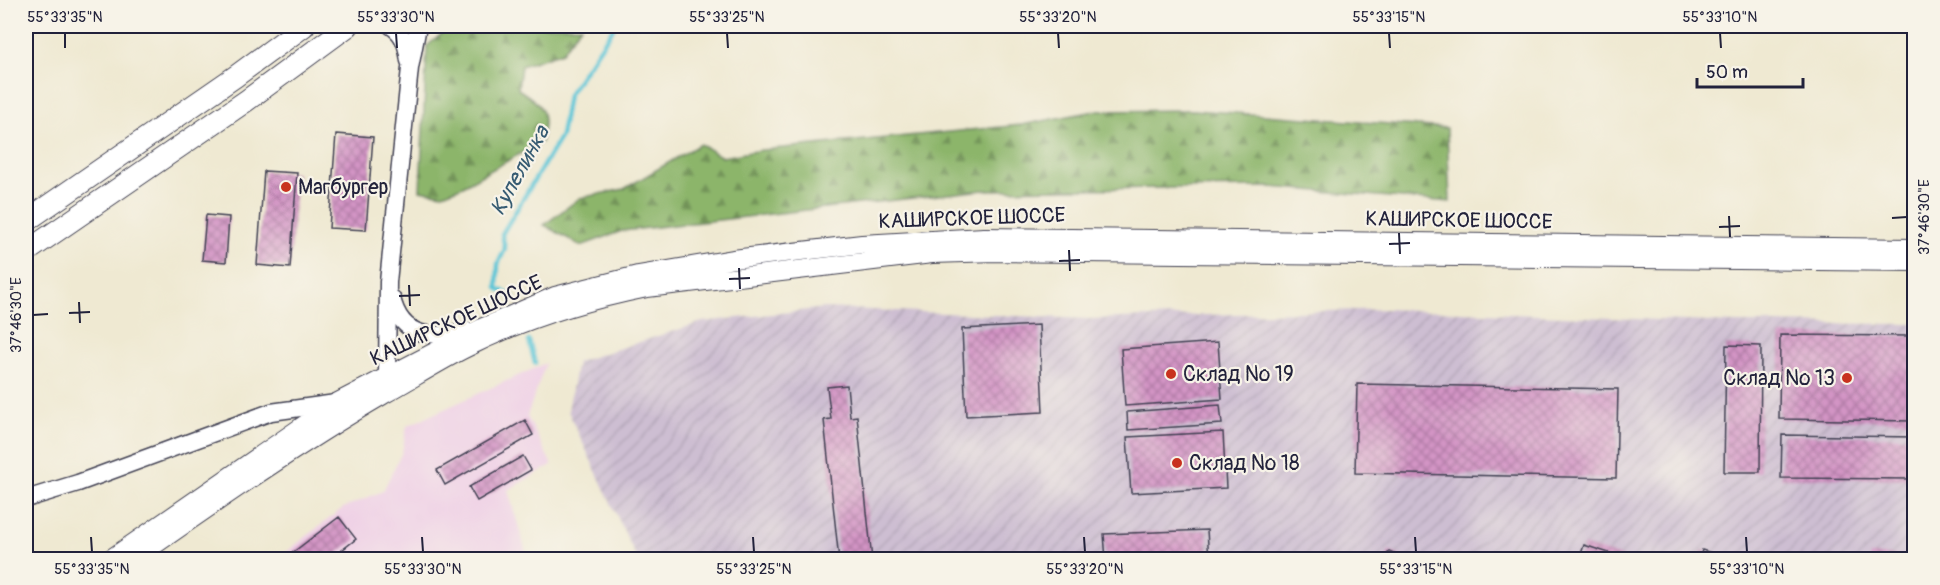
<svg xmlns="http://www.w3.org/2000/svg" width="1940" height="585" font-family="Pangolin,sans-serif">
<defs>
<pattern id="industrial-furrows" width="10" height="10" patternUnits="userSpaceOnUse" patternTransform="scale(1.5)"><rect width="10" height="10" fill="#cdbed2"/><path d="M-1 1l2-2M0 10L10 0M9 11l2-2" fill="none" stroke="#b0a3b5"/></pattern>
<pattern id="forest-firs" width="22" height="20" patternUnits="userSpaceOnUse" patternTransform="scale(1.5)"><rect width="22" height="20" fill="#8cb56b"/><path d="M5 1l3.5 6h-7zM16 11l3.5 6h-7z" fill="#729359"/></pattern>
<pattern id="building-cross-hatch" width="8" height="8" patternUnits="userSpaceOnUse" patternTransform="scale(1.5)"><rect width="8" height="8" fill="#d394c5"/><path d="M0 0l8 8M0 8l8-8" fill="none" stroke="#ab78a1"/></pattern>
</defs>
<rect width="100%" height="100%" fill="#f7f3e8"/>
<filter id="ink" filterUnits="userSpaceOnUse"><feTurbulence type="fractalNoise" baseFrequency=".0167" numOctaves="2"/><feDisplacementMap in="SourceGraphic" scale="12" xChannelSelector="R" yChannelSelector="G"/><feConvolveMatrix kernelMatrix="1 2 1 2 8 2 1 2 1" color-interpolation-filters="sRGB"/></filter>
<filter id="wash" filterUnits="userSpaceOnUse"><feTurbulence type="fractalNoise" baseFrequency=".008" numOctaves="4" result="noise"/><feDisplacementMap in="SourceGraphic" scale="24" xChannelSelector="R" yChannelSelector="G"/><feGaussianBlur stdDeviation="1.35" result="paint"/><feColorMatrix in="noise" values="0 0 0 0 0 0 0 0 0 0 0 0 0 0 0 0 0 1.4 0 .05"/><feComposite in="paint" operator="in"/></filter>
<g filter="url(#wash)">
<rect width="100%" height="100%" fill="#efe9d2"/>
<path fill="#efd0e6" d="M546,363L527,416L552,465L508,490L526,552L532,559L276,560L343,508L383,491L402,452L407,426Z"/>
<path fill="url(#industrial-furrows)" d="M825,308L1090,319L1386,309L1735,323L1914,324V559H637L568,411L577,362L702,322Z"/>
<path fill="url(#forest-firs)" stroke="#576c53" stroke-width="1.5" d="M467,26H581L562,52L521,66L518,89C544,106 548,111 541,142L463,186L443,194L420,190L427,46L444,32L466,28Z
M1194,110L1447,128L1450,202L1270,187L984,190L622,231L581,246L544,225L580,198L624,189L700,144L722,157L762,150L1021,125L1095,111Z"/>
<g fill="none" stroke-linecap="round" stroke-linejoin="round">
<path stroke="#5cc6d7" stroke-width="4.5" d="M513,297L497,288L498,264L505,249L502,234L561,136L568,95L615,26
M529,341L535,363"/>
</g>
<g id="blocks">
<path fill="url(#building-cross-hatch)" d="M336,134L373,137L366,230L329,228Z
M264,171L297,173L290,268L257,265Z
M206,215L229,217L226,262L202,260Z
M1039,325L1043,412L966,416L962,329Z
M1780,335L1914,336V421L1779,419Z
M1218,342L1222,399L1125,406L1121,349Z
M1726,345L1761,346L1760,472H1724Z
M1357,384L1618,389L1616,478L1355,473Z
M847,385L850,417L857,416L872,560H839L824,420L831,419L827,387Z
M1220,405L1222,424L1128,430L1127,412Z
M525,420L533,435L445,485L437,470Z
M1223,432L1226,488L1131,493L1127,437Z
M1782,435L1914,437V479L1781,478Z
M523,456L531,470L477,501L469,487Z
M339,517L356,539L329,560H283Z
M1207,530L1209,560H1106L1104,534Z
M1584,545L1628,559V560H1579Z
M1702,550L1731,559V560H1699Z
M1389,551L1410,560H1385Z
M1870,555H1914V560H1870Z"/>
</g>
</g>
<g filter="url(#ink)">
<use href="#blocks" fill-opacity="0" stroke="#414052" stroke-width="1.5"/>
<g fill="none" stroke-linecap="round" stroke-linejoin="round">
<g stroke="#414052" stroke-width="19">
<path id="secondary" d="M391,26C404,34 407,46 409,61
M392,298C402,341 434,337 469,331
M387,377L388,282L410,68L418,26
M26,499L78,483L271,412L336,403"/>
</g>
<g stroke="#414052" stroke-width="20">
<path id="primary" d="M109,560L336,403L479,329L555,296L638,275L733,259L862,244L984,237L1914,248
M133,560C216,502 296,446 383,395C410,380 435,364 462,350C520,320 583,301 647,288L932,254L996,252L1914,262"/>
</g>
<g stroke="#414052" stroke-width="23">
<path id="highway" d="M26,221L236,76L304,26
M26,252L246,101L348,26"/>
</g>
<use href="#secondary" stroke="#fff" stroke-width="16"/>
<use href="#primary" stroke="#fff" stroke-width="18"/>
<use href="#highway" stroke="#fff" stroke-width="21"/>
</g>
</g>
<path fill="none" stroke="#22223b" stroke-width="2" d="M65,33V48M396,33L397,48M727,33L728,48M1058,33L1059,48M1389,33L1390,48M1720,33L1721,48M1729,216L1730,237M1892,218L1907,217M1719,227L1740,226M1399,233L1400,254M1389,244L1410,243M1069,250L1070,271M1059,261L1080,260M739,268L740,289M729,279L750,278M409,285L410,306M399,296L420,295M79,302L80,323M69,313L90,312M33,315L48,314M91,537L92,552M422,537L423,552M753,537L754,552M1084,537L1085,552M1415,537L1416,552M1746,537L1747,552"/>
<g fill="#c8321e" stroke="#f7f3e8" stroke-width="2">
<circle cx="286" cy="187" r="6"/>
<circle cx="1171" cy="374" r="6"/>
<circle cx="1847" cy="378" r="6"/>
<circle cx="1177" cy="463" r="6"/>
</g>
<g text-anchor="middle" stroke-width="4.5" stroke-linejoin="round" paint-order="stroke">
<g font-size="21" fill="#22223b" stroke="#f7f3e8" text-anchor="start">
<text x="298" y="194">Магбургер</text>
<text x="1183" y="381">Склад № 19</text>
<text x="1835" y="385" text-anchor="end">Склад № 13</text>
<text x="1189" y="470">Склад № 18</text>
</g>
<g font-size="21" fill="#22223b" stroke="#f7f3e8">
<text transform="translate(972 218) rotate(-2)" y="7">КАШИРСКОЕ ШОССЕ</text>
<text transform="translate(1459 220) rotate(1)" y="7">КАШИРСКОЕ ШОССЕ</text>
<text transform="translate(456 320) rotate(-25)" y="7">КАШИРСКОЕ ШОССЕ</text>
</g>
<g font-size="22" font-style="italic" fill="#365b72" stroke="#f7f3e8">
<text transform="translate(519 170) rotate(-61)" y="8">Купелинка</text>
</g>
</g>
<rect width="1940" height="585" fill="none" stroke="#f7f3e8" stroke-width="66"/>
<path d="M1697 78v9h106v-9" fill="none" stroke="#22223b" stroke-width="3"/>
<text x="1706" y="78" font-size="18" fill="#22223b" stroke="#f7f3e8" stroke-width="4.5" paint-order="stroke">50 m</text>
<rect x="33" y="33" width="1874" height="519" fill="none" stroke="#22223b" stroke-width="2"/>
<g font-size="15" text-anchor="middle" fill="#22223b">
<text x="65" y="22">55°33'35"N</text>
<text x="396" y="22">55°33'30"N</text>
<text x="727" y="22">55°33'25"N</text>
<text x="1058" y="22">55°33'20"N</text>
<text x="1389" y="22">55°33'15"N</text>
<text x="1720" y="22">55°33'10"N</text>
<text transform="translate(1924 217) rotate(-90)" y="5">37°46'30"E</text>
<text transform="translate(16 315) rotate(-90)" y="5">37°46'30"E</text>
<text x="92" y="574">55°33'35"N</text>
<text x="423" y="574">55°33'30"N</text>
<text x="754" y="574">55°33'25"N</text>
<text x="1085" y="574">55°33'20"N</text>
<text x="1416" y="574">55°33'15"N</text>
<text x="1747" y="574">55°33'10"N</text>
</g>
</svg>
